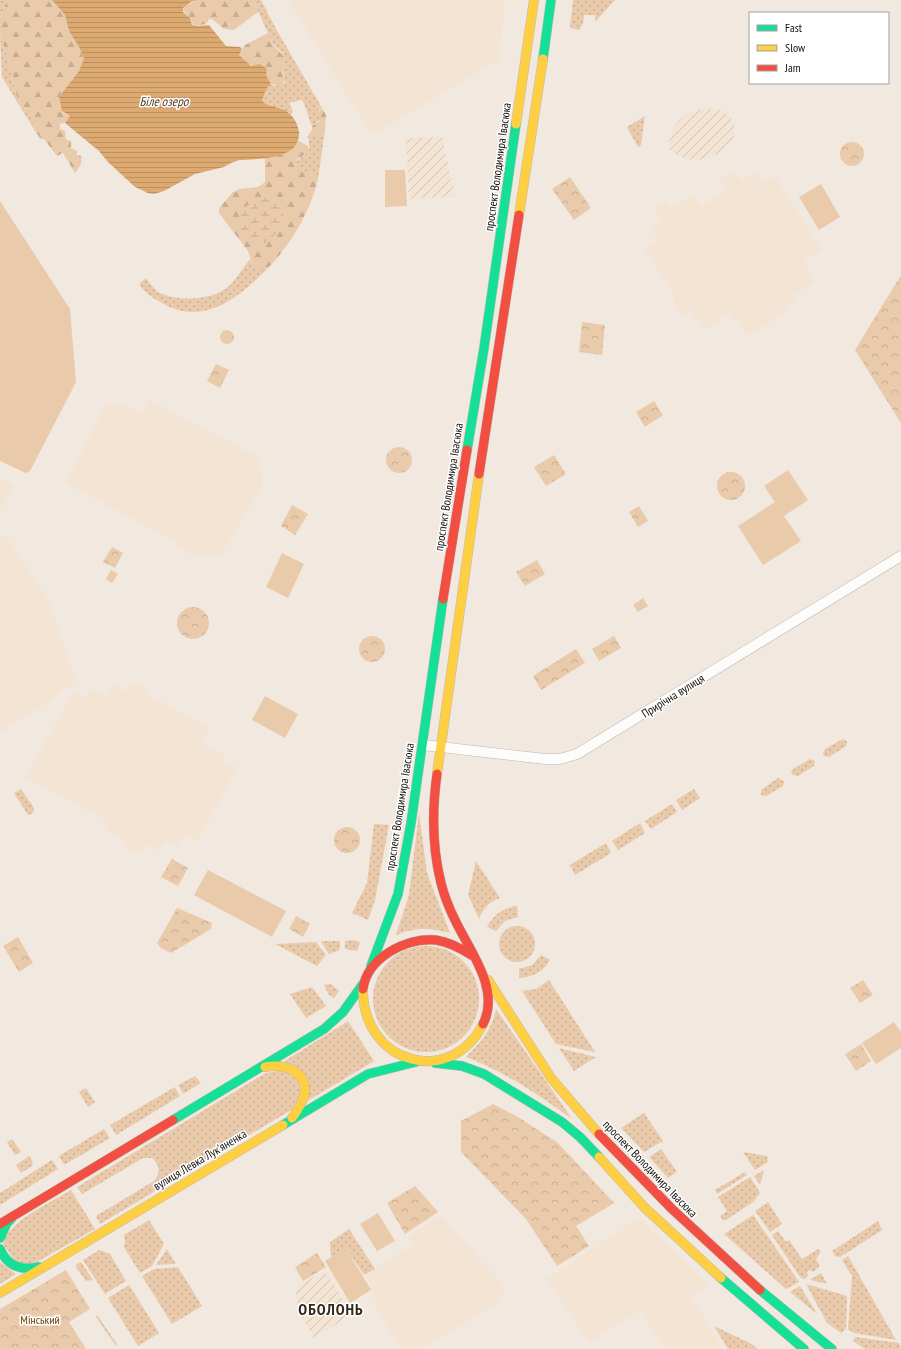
<svg xmlns="http://www.w3.org/2000/svg" width="901" height="1349" font-family="'PT Sans Narrow',sans-serif">
<defs>
<pattern id="industrial-furrows" width="10" height="10" patternUnits="userSpaceOnUse"><rect width="10" height="10" fill="#f4e4d4"/><path d="M-1 1l2-2M0 10L10 0M9 11l2-2" fill="none" stroke="#d0c3b5"/></pattern>
<pattern id="grass-dots" width="8" height="8" patternUnits="userSpaceOnUse"><rect width="8" height="8" fill="#e9caab"/><path d="M2 2h.1M6 6h.1" fill="none" stroke="#c7ac92" stroke-width="1.8" stroke-linecap="round"/></pattern>
<pattern id="forest-firs" width="22" height="20" patternUnits="userSpaceOnUse"><rect width="22" height="20" fill="#e9caab"/><path d="M5 1l3.5 6h-7zM16 11l3.5 6h-7z" fill="#c7ac92"/></pattern>
<pattern id="wetland-marsh" width="20" height="14" patternUnits="userSpaceOnUse"><rect width="20" height="14" fill="#e9caab"/><path d="M1 5h8M5 5V1M11 12h8M15 12V8" fill="none" stroke="#c7ac92"/></pattern>
<pattern id="park-crowns" width="20" height="18" patternUnits="userSpaceOnUse"><rect width="20" height="18" fill="#e9caab"/><path d="M2 6a3 3 0 1 1 6 0M12 15a3 3 0 1 1 6 0" fill="none" stroke="#c7ac92"/></pattern>
<pattern id="water-rules" width="6" height="5" patternUnits="userSpaceOnUse"><rect width="6" height="5" fill="#dca970"/><path d="M0 2.5h6" fill="none" stroke="#bc9060"/></pattern>
</defs>
<rect width="100%" height="100%" fill="#f1e8e0"/>
<path fill="#f4e4d4" d="M288,0H505L499,59L372,135Z
M734,170L741,181L756,172L763,183L775,176L821,250L803,261L815,282L794,295L796,299L784,307L786,312L747,336L737,320L734,322L729,314L703,330L691,311L681,317L673,303L675,297L644,248L658,239L650,227L661,220L654,209L667,201L671,208L694,194L702,206L726,191L719,180Z
M149,399L171,412L260,458L263,485L220,556L185,553L183,549L177,547L178,543L66,483L106,404H112L114,402L142,412Z
M0,479L15,485L0,509Z
M0,536L7,537L48,600L76,680L46,704L0,732Z
M132,682L147,689L145,693L209,728L201,743L225,756L223,761L237,768L197,841L184,834L177,846L165,840L158,851L146,844L140,855L122,846L125,840L104,829L107,821L26,777L73,692L86,699L92,688L106,695L112,684L126,692Z
M441,1215L505,1287L500,1301L422,1349H401L373,1303L378,1300L364,1275L413,1245L408,1237Z
M639,1218L709,1285L691,1297L723,1349H665L640,1310L589,1342L547,1279Z"/>
<path fill="url(#industrial-furrows)" d="M707,108L724,111L733,121L735,128L734,136L725,150L706,159L697,160L687,159L673,153L669,148V140L676,124L683,117L691,112Z
M442,137L455,196L409,199L406,138Z
M325,1270L352,1314L314,1338L299,1313L295,1288Z"/>
<path fill="url(#grass-dots)" d="M0,0H7L0,18Z
M253,0H261L276,29L322,108L318,110L320,120L312,126C308,118 307,108 302,100L289,103L293,112L291,114C282,107 270,109 262,101L266,89L271,84L274,86L285,83C286,74 279,70 285,62L282,52L273,44Z
M573,0H615L595,22V15H584L583,23L579,30L570,28Z
M0,35L8,59L17,97L34,122L40,139L2,77Z
M645,116L641,145L638,147L627,127Z
M325,130L318,179C311,171 303,174 295,168V162L309,152V140L313,138L315,134Z
M250,259C254,267 256,270 266,270C238,298 203,327 162,303C153,298 145,293 139,284L146,278C149,282 154,289 158,292C178,302 212,301 229,286C237,279 243,267 250,259Z
M843,739L847,741L846,746L829,757L824,756L823,753L825,749Z
M810,759L815,761L814,766L798,776L793,775L791,773L793,769Z
M778,778L784,781L783,786L766,796L761,795V790Z
M21,789L34,808L33,813L28,815L14,793Z
M694,789L700,798L682,810L676,800Z
M672,804L677,812L651,829L645,821Z
M419,813L427,873L450,933C428,928 417,927 396,935L409,895Z
M640,823L645,833L618,850L612,841Z
M374,824L389,825L375,900L368,920L352,913L367,883Z
M606,843L611,853L575,875L570,865Z
M476,861L500,898C489,902 483,908 479,919L468,895Z
M517,906L518,917L505,921L496,931L487,927C494,914 503,908 517,906Z
M499 944a18 18 0 1 1 36 0a18 18 0 1 1-36 0Z
M354,940L360,943L357,951L345,949V941Z
M321,941H340V950L329,954Z
M316,942L326,955L317,966L275,944Z
M373 999a53 53 0 1 1 106 0a53 53 0 1 1-106 0Z
M541,955L550,960C543,972 533,977 519,978V969L532,965Z
M549,980L595,1052L556,1044L522,991L536,989Z
M331,984L339,991L334,998L329,995L324,985Z
M312,987L326,1006L306,1018L290,994Z
M496,1009L572,1119C536,1093 507,1073 466,1057C482,1041 491,1031 496,1009Z
M348,1021L374,1061L309,1100L285,1061Z
M559,1048L596,1057L574,1071Z
M283,1069L298,1080L301,1093L293,1109L100,1224L96,1216L154,1181C161,1173 160,1165 152,1158H143L82,1194L77,1187L264,1074Z
M195,1076L201,1083L183,1094L178,1085Z
M175,1087L180,1096L116,1135L110,1125Z
M86,1088L95,1102L88,1107L79,1092Z
M644,1113L663,1141L644,1152L621,1128Z
M104,1129L110,1138L64,1165L59,1156Z
M12,1139L21,1152L15,1155L7,1142Z
M661,1149L677,1172L668,1178L649,1157Z
M743,1152L767,1156L768,1162L755,1170Z
M29,1156L33,1162L32,1166L21,1173L16,1165Z
M52,1160L58,1169L0,1205V1193Z
M764,1170L760,1185L754,1176Z
M745,1172L747,1175L717,1194L715,1190Z
M750,1177L760,1193L753,1202L726,1220H723L720,1216L727,1211L718,1197Z
M71,1190L95,1229L35,1263L17,1264L3,1244C9,1220 51,1203 71,1190Z
M768,1202L782,1224L770,1232L755,1211Z
M753,1215L799,1282L786,1289L724,1234Z
M149,1220L164,1244L152,1266L140,1273L124,1247L125,1242L124,1235Z
M878,1221L882,1230L840,1257L835,1256L832,1251Z
M349,1229L375,1269L364,1275L346,1248L331,1257L330,1242Z
M778,1231L786,1242L789,1240L802,1259L818,1249L821,1252L816,1259L820,1266L813,1272L810,1270L807,1272L808,1276L804,1279L800,1277L772,1235Z
M167,1249L176,1264L156,1265Z
M99,1250L110,1254L126,1281L105,1294L83,1260Z
M848,1256L896,1340L854,1333L848,1329L852,1276L842,1260Z
M0,1262L16,1274L0,1284Z
M81,1262L93,1280L86,1281L76,1267V1264Z
M178,1267L202,1306L172,1324L142,1276L154,1269Z
M821,1273L827,1284L810,1280Z
M806,1284L847,1296L846,1329L841,1333L827,1323Z
M129,1285L159,1333L138,1346L108,1298Z
M800,1286L817,1314L790,1292Z
M97,1315L117,1344L116,1346L96,1317Z
M714,1326L750,1343L758,1349H728Z
M855,1337L899,1343L901,1349H865L853,1341Z"/>
<path fill="url(#forest-firs)" d="M7,0H52L65,15L69,31L79,47L84,58L79,71L59,97L63,113L70,116L67,122L60,124V129L65,131L66,139L71,141V148L77,151V155L81,156C83,163 79,168 75,173L63,153L57,156L44,139H40L34,122L17,97L8,59L0,35V18Z
M198,0H253L258,12L234,30L224,29L212,19H209L206,24L194,26L190,18L183,10L185,6Z
M268,33L273,45L286,58L282,71L285,81L280,86L271,84L266,75L249,64L239,55L245,45Z
M322,108L326,115L325,130L318,135L315,134L313,138L309,140L307,137L312,130V126L320,121L318,112Z
M299,141L308,146L309,152L296,160L295,168L301,171L314,173L318,179C310,213 290,246 266,270H259L254,268L248,251L219,213V208L232,193L239,189L258,187L265,182V157C277,155 292,152 299,141Z"/>
<path fill="url(#wetland-marsh)" d="M271,195L282,200C287,219 281,233 265,243C252,240 245,238 238,226L240,211L248,205Z"/>
<path fill="url(#park-crowns)" d="M840 154a12 12 0 1 1 24 0a12 12 0 1 1-24 0Z
M570,177L591,208L574,220L552,189Z
M901,275V423L855,350Z
M582,322L605,325L602,355L579,352Z
M220 337a7 7 0 1 1 14 0a7 7 0 1 1-14 0Z
M216,364L229,370L220,388L207,381Z
M654,401L663,415L645,427L636,412Z
M386 460a13 13 0 1 1 26 0a13 13 0 1 1-26 0Z
M554,455L566,474L546,486L534,467Z
M717 486a14 14 0 1 1 28 0a14 14 0 1 1-28 0Z
M292,505L308,514L295,535L281,526Z
M639,506L648,521L638,527L629,512Z
M112,547L123,553L115,568L103,562Z
M537,560L545,574L525,586L516,572Z
M177 623a16 16 0 1 1 32 0a16 16 0 1 1-32 0Z
M359 649a13 13 0 1 1 26 0a13 13 0 1 1-26 0Z
M614,636L621,648L599,661L592,649Z
M576,649L585,663L541,690L533,676Z
M334 840a13 13 0 1 1 26 0a13 13 0 1 1-26 0Z
M172,859L188,868L178,886L161,877Z
M177,908L212,923L211,929L171,953L161,948L157,943Z
M296,916L310,924L303,937L289,929Z
M18,937L33,963L19,972L3,946Z
M863,980L873,995L860,1003L850,988Z
M861,1044L871,1061L856,1071L845,1054Z
M493,1104L518,1117L558,1143L614,1203L576,1226L589,1246L557,1266L526,1219L461,1152V1121Z
M415,1186L438,1212L405,1234L387,1203Z
M317,1253L326,1267L303,1281L295,1267Z
M66,1270L90,1309L69,1322L86,1349H0V1309Z"/>
<path fill="#e9caab" d="M385,170H405L407,206L385,207Z
M821,184L840,217L819,230L799,197Z
M0,201L70,309L76,382L30,471L26,473L0,461Z
M788,470L808,500L784,516L801,541L763,565L738,526L775,502L764,486Z
M282,553L304,564L288,598L266,587Z
M111,570L118,574L112,583L106,579Z
M643,598L648,606L638,612L633,605Z
M265,696L298,714L285,738L252,720Z
M208,870L286,911L272,937L194,895Z
M894,1022L901,1032V1048L876,1064L862,1043Z
M378,1213L395,1241L377,1251L360,1224Z
M346,1248L371,1290L350,1303L325,1261Z"/>
<path fill="url(#water-rules)" d="M52,0H198L191,2L183,8V12L190,18L192,25L197,26L209,25L226,46L240,47L242,49L239,55L251,66L260,64L267,69L266,75L271,84L266,89L262,101C270,109 282,106 290,114C295,119 298,125 299,132C301,160 258,159 239,160L231,163L224,167L195,174L164,191L154,194L148,193L135,187L108,162L99,151L65,123L70,116L62,111L59,97L79,71L84,58L79,47L69,31L65,15Z"/>
<g fill="none" stroke-linecap="round" stroke-linejoin="round">
<g stroke="#bfb8b2" stroke-width="11">
<path id="street" d="M423,745L545,759H560L577,754L901,556"/>
</g>
<g stroke="#bfb8b2" stroke-width="10">
<path id="fast" d="M543,59L551,0
M467,450L484,348L516,124
M371,966L398,894L411,823L443,599
M435,1063L462,1066L484,1074L562,1122L580,1137L599,1157
M173,1120L324,1029L343,1012L363,984
M283,1125L368,1074L416,1062
M0,1238L7,1223L11,1219
M0,1249C7,1266 21,1271 39,1267
M721,1278L804,1349
M760,1290L832,1349"/>
</g>
<g stroke="#bfb8b2" stroke-width="10">
<path id="slow" d="M516,124L534,0
M519,215L543,59
M437,774L479,474
M488,980L551,1078L599,1134
M363,989C362,1063 450,1089 483,1024
M265,1067C284,1063 310,1072 304,1096C302,1104 297,1111 292,1118
M599,1157L644,1207L721,1278
M0,1293L283,1125"/>
</g>
<g stroke="#bfb8b2" stroke-width="10">
<path id="jam" d="M479,474L519,215
M443,599L467,450
M437,774C432,810 432,847 441,883C444,895 449,908 455,920C469,950 501,989 483,1024
M363,989C367,958 406,937 436,940C450,942 462,949 473,956
M599,1134L672,1209L760,1290
M0,1224L173,1120"/>
</g>
<use href="#street" stroke="#fdfcfa" stroke-width="10"/>
<use href="#fast" stroke="#16e098" stroke-width="9"/>
<use href="#slow" stroke="#ffcf43" stroke-width="9"/>
<use href="#jam" stroke="#f24e42" stroke-width="9"/>
</g>
<g text-anchor="middle" stroke-width="3" stroke-linejoin="round" paint-order="stroke">
<g font-size="12" fill="#15100a" stroke="#fff">
<text transform="translate(498 167) rotate(-82)" y="4">проспект Володимира Івасюка</text>
<text transform="translate(449 487) rotate(-81)" y="4">проспект Володимира Івасюка</text>
<text transform="translate(673 696) rotate(-32)" y="4">Прирічна вулиця</text>
<text transform="translate(400 807) rotate(-81)" y="4">проспект Володимира Івасюка</text>
<text transform="translate(200 1160) rotate(-31)" y="4">вулиця Левка Лукʼяненка</text>
<text transform="translate(650 1169) rotate(46)" y="4">проспект Володимира Івасюка</text>
</g>
<g font-size="12" fill="#714304" stroke="#fff">
<text x="40" y="1324">Мінський</text>
</g>
<g font-size="13" font-style="italic" fill="#573a1a" stroke="#fff">
<text x="164" y="106">Біле озеро</text>
</g>
<g font-size="16" font-weight="bold" letter-spacing="1" fill="#35291d" stroke="#fff">
<text x="331" y="1315">ОБОЛОНЬ</text>
</g>
</g>
<rect x="749" y="12" width="140" height="72" fill="#ffffff" stroke="#a19f9d"/>
<rect x="757" y="25" width="20" height="6" fill="#16e098" stroke="#a19f9d"/>
<text x="785" y="32" font-size="12" fill="#15100a">Fast</text>
<rect x="757" y="45" width="20" height="6" fill="#ffcf43" stroke="#a19f9d"/>
<text x="785" y="52" font-size="12" fill="#15100a">Slow</text>
<rect x="757" y="65" width="20" height="6" fill="#f24e42" stroke="#a19f9d"/>
<text x="785" y="72" font-size="12" fill="#15100a">Jam</text>
</svg>
